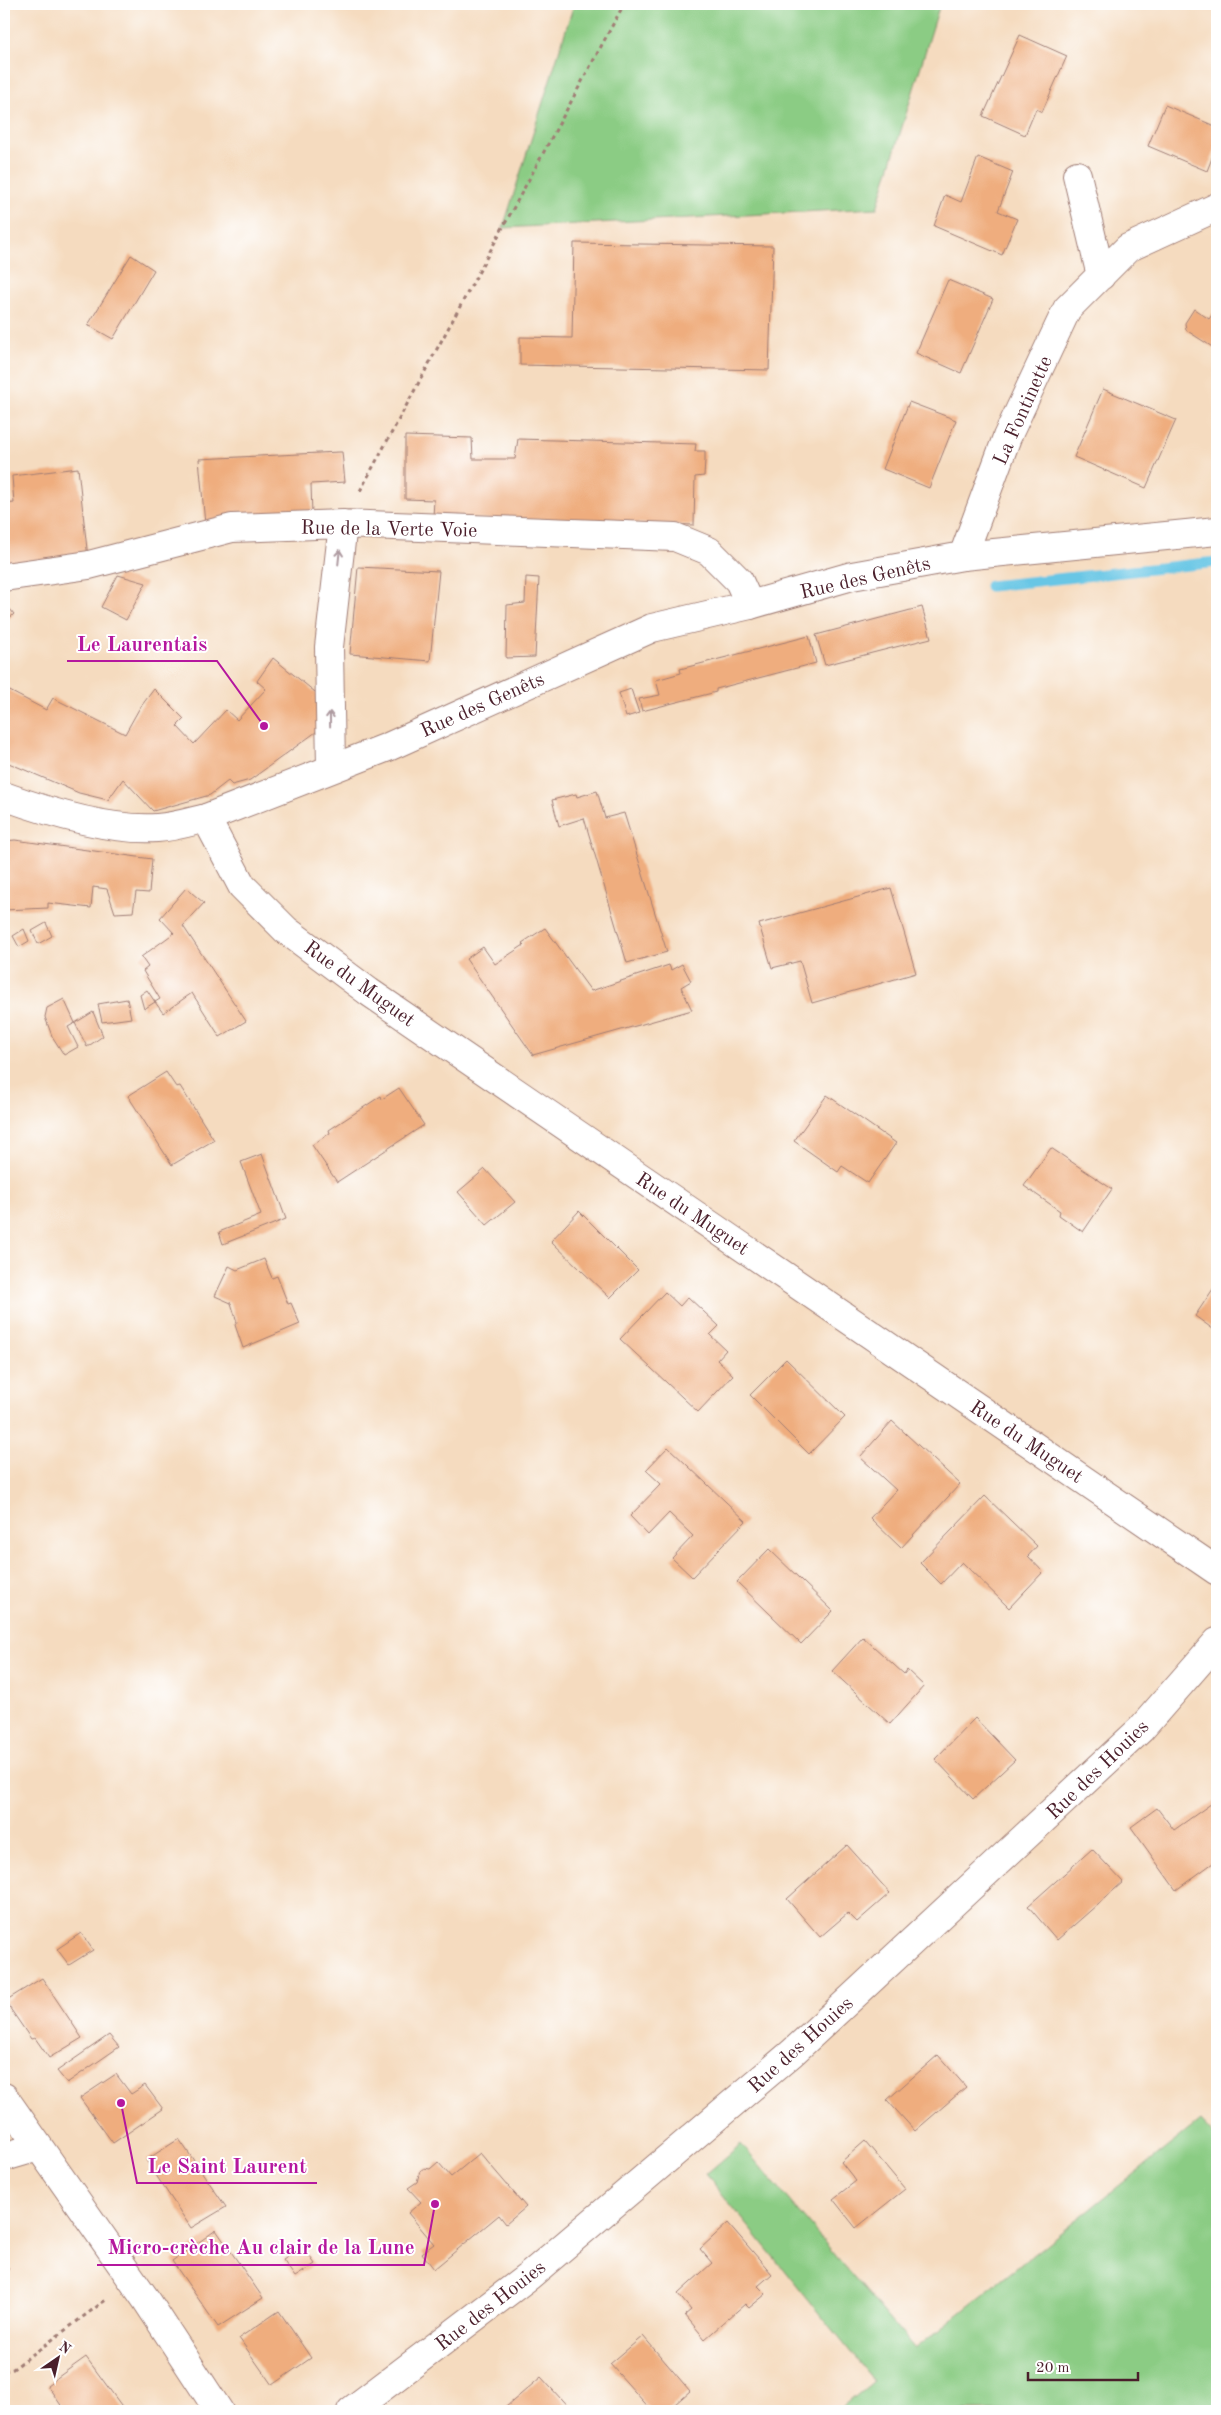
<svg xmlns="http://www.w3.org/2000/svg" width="1221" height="2415" font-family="'Old Standard TT',serif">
<rect width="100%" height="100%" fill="#fff"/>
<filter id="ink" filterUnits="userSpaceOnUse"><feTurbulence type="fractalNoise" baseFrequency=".02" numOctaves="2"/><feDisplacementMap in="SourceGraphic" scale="10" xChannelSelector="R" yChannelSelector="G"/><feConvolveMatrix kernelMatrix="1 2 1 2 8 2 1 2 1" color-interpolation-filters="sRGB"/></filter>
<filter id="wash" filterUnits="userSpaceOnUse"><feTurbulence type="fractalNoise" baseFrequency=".0096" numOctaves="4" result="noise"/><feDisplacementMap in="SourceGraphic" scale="20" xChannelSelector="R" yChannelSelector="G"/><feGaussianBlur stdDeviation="1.12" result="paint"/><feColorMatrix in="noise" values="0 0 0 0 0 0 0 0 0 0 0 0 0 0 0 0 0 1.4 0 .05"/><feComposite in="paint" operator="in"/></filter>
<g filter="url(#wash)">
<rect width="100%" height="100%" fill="#f5dbbf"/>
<path fill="#8bcc84" stroke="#6a7658" d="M574,4H940L877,208L503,228Z
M1200,2121L1217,2139V2411H838L874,2381L706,2174L741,2144L915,2349Z"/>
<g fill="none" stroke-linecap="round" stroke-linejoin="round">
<path stroke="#67c6e5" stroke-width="11" d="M990,586L1217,562"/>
</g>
<g id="blocks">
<path fill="#efad7e" d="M1020,35L1067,56L1042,112L1036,109L1025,135L983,116Z
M1165,105L1217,127V145L1207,171L1148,146Z
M978,157L1013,172L998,211L1017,219L1002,255L934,226L945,195L961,202Z
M574,243L773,246L769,370L520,365V337L572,338Z
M131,255L154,270L113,339L88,325Z
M948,280L993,299L961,373L916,353Z
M1217,308V350L1186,330L1185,323L1194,309L1209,319Z
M1103,389L1176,420L1146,488L1074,457Z
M909,402L956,420L929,488L883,469Z
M405,436L472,438L473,459H515L518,439L696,444L695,451H705V460L704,476L695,477L694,525L433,517L434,500L405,499Z
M339,452H342L345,482L311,484L312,515L205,524L199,459Z
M78,468L88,558L4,572V504L14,503L12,476Z
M358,567L439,571L430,661L350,654Z
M118,575L146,583L126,620L101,607Z
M526,577L539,578L535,657L506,658L507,605L525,603Z
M922,607L931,638L825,665L816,635Z
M10,609L14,614L4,623V614Z
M809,636L816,663L716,689V692L642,711L639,699L660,695L656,680L681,673L680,669Z
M273,658L320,696L316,732L250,780L232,785L228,781L210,795L153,811L123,779L108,800L79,793L4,761V688L46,710L53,698L125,734L139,709L154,689L184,719L177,726L194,744L226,710L237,720L266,689L257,681Z
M631,689L639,713L626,717L619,693Z
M597,791L605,818L624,813L667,952L627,963L584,818L559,826L552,800L576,794L577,797Z
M15,840L152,859L149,893L136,892L133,912L115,913L107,889L93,887L91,908L48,903V908L4,910V841Z
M186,888L204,903L183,926L246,1021L220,1037L192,993L163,1013L155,1002L144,1009L140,995L147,990L155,1002L160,999L143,971L148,967L141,957L174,933L160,918Z
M891,888L916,973L812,1003L800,961L772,968L759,924Z
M46,923L52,936L38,944L32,931Z
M545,928L591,991L669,965L671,970L682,964L691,981L681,987L692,1010L533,1055L466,959L483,947L495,964L524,945L522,943Z
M24,929L29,941L19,947L13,936Z
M64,999L75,1023L68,1027L78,1047L64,1055L52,1036L45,1017L47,1008Z
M127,999L131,1018L102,1022L98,1004Z
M93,1012L103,1036L87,1047L75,1023Z
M166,1072L176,1087L180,1086L214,1140L172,1165L128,1096Z
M399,1088L424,1125L337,1182L312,1145L330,1133L329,1130L381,1096L382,1099Z
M827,1095L896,1143L868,1183L842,1166L838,1172L794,1141Z
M1051,1148L1112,1189L1083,1232L1059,1215L1060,1211L1024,1186Z
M262,1154L286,1219L223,1244L219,1232L261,1215L241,1162Z
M485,1169L515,1202L487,1225L458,1192Z
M579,1211L638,1270L610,1298L551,1241Z
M264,1259L272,1278L277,1276L288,1304L291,1303L300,1324L243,1348L235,1325L237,1322L231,1303L215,1296L229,1266L237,1270Z
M1217,1283V1332L1195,1316Z
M665,1292L680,1306L688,1297L719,1326L710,1335L726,1350L717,1360L733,1375L698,1412L620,1339Z
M786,1359L845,1417L809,1454L750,1395Z
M892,1421L960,1484L901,1548L870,1518L896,1490L860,1457Z
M668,1447L746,1521L692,1577L672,1558L693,1536L669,1513L648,1535L630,1516L661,1484L646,1470Z
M985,1496L1037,1546L1028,1556L1043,1572L1009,1608L962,1562L941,1584L920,1563Z
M769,1549L833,1611L801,1644L737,1582Z
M863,1637L904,1674L907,1670L924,1686L890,1724L832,1671Z
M975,1718L1015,1760L973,1799L935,1759Z
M1215,1801L1217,1804V1860L1176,1890L1131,1827L1157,1808L1174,1830Z
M847,1845L890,1893L857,1922L848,1913L820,1937L787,1899Z
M1092,1849L1123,1882L1057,1940L1028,1906Z
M81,1933L93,1950L69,1965L57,1949Z
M42,1978L82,2038L49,2058L35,2038L31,2039L5,2001Z
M109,2035L119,2047L67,2083L57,2071Z
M938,2055L966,2087L915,2131L887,2100Z
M116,2074L131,2094L145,2085L163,2109L113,2143L80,2098Z
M179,2139L226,2207L191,2228L146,2160Z
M865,2141L905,2189L856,2228L833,2199L856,2181L841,2162Z
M480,2153L526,2207L506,2224L499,2215L434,2269L422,2253L434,2244L408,2213L421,2202L408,2188L417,2182L420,2171L424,2168L430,2169L438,2162L451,2177Z
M728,2223L772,2274L758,2286L766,2294L749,2308L745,2304L705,2339L685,2315L691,2310L678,2294L712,2263L700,2249Z
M216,2230L263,2298L218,2327L172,2261Z
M303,2247L315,2264L295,2277L283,2260Z
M4,2262L9,2269L4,2272Z
M279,2311L311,2358L272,2385L239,2338Z
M643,2336L690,2391L667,2411H652L610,2364Z
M86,2357L121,2405L126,2411H65L47,2385Z
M541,2377L572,2411H510L506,2407Z"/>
</g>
</g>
<g filter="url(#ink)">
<use href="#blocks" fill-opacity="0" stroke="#a07d75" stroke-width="1"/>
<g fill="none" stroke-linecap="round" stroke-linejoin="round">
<g stroke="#a07d75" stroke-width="30">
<path id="minor" d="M1077,175L1101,276
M963,556L1007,437L1067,309L1128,248L1217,207
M4,577L89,565L232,528L343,524L675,537L709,551L739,581L750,605
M331,768L329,647L343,524
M206,818L242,886L286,930L369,992L1217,1571
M4,2157L38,2147"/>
</g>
<g stroke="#a07d75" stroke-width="30">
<path id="tertiary" d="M351,2411L529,2276L792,2053L1141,1729L1217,1642"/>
</g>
<g stroke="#a07d75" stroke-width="30">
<path id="secondary" d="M4,796C48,812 109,831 157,828C174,827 190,822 206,818L388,747L652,628L750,605L852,576L963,556L1217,531
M4,2097L147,2301L219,2411"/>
</g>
<path stroke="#a07d75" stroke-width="3" stroke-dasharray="4 4" stroke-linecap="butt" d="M360,491L624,4
M4,2371L13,2369L107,2299"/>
<use href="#minor" stroke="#fff" stroke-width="28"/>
<use href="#tertiary" stroke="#fff" stroke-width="28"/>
<use href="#secondary" stroke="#fff" stroke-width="28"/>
</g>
<defs><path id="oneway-shaft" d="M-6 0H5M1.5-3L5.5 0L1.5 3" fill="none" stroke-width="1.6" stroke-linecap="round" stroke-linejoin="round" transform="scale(1.25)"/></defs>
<g stroke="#ae9aa0">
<use href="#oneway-shaft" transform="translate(339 557) rotate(-84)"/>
<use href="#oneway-shaft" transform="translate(330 719) rotate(-91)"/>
</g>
</g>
<g text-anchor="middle" stroke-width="4" stroke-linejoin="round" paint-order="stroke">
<g font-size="20" fill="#4a1f2b" stroke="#fff">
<text transform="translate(1022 410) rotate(-66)" y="7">La Fontinette</text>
<text transform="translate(389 528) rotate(1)" y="7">Rue de la Verte Voie</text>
<text transform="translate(865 577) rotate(-13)" y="7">Rue des Genêts</text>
<text transform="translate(482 704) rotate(-24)" y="7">Rue des Genêts</text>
<text transform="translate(360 983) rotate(36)" y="7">Rue du Muguet</text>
<text transform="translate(693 1213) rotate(34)" y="7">Rue du Muguet</text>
<text transform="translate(1027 1441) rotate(34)" y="7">Rue du Muguet</text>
<text transform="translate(1097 1769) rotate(-44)" y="7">Rue des Houies</text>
<text transform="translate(800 2044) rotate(-42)" y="7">Rue des Houies</text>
<text transform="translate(490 2305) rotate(-38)" y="7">Rue des Houies</text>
</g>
</g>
<path fill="none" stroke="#b5179e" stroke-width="2" d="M264 726L217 661H67M121 2103L137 2183H317M435 2204L424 2265H97"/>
<g fill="#b5179e" stroke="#fff" stroke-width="2">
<circle cx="264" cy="726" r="5"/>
<circle cx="121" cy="2103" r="5"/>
<circle cx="435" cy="2204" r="5"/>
</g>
<g font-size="21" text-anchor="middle" font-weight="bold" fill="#b5179e" stroke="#fff" stroke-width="4" stroke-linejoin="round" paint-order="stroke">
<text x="142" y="651">Le Laurentais</text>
<text x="227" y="2173">Le Saint Laurent</text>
<text x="261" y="2254">Micro-crèche Au clair de la Lune</text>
</g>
<rect width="1221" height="2415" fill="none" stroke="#fff" stroke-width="20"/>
<g transform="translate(58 2358) rotate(34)" stroke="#ffffff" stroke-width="4" paint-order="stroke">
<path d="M0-4L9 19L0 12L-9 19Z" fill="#4a1f2b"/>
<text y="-8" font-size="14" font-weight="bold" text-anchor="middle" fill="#4a1f2b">N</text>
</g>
<path d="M1028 2372v8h110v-8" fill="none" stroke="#4a1f2b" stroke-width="2.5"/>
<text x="1036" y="2372" font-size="15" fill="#4a1f2b" stroke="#ffffff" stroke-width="4" paint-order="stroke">20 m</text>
</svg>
